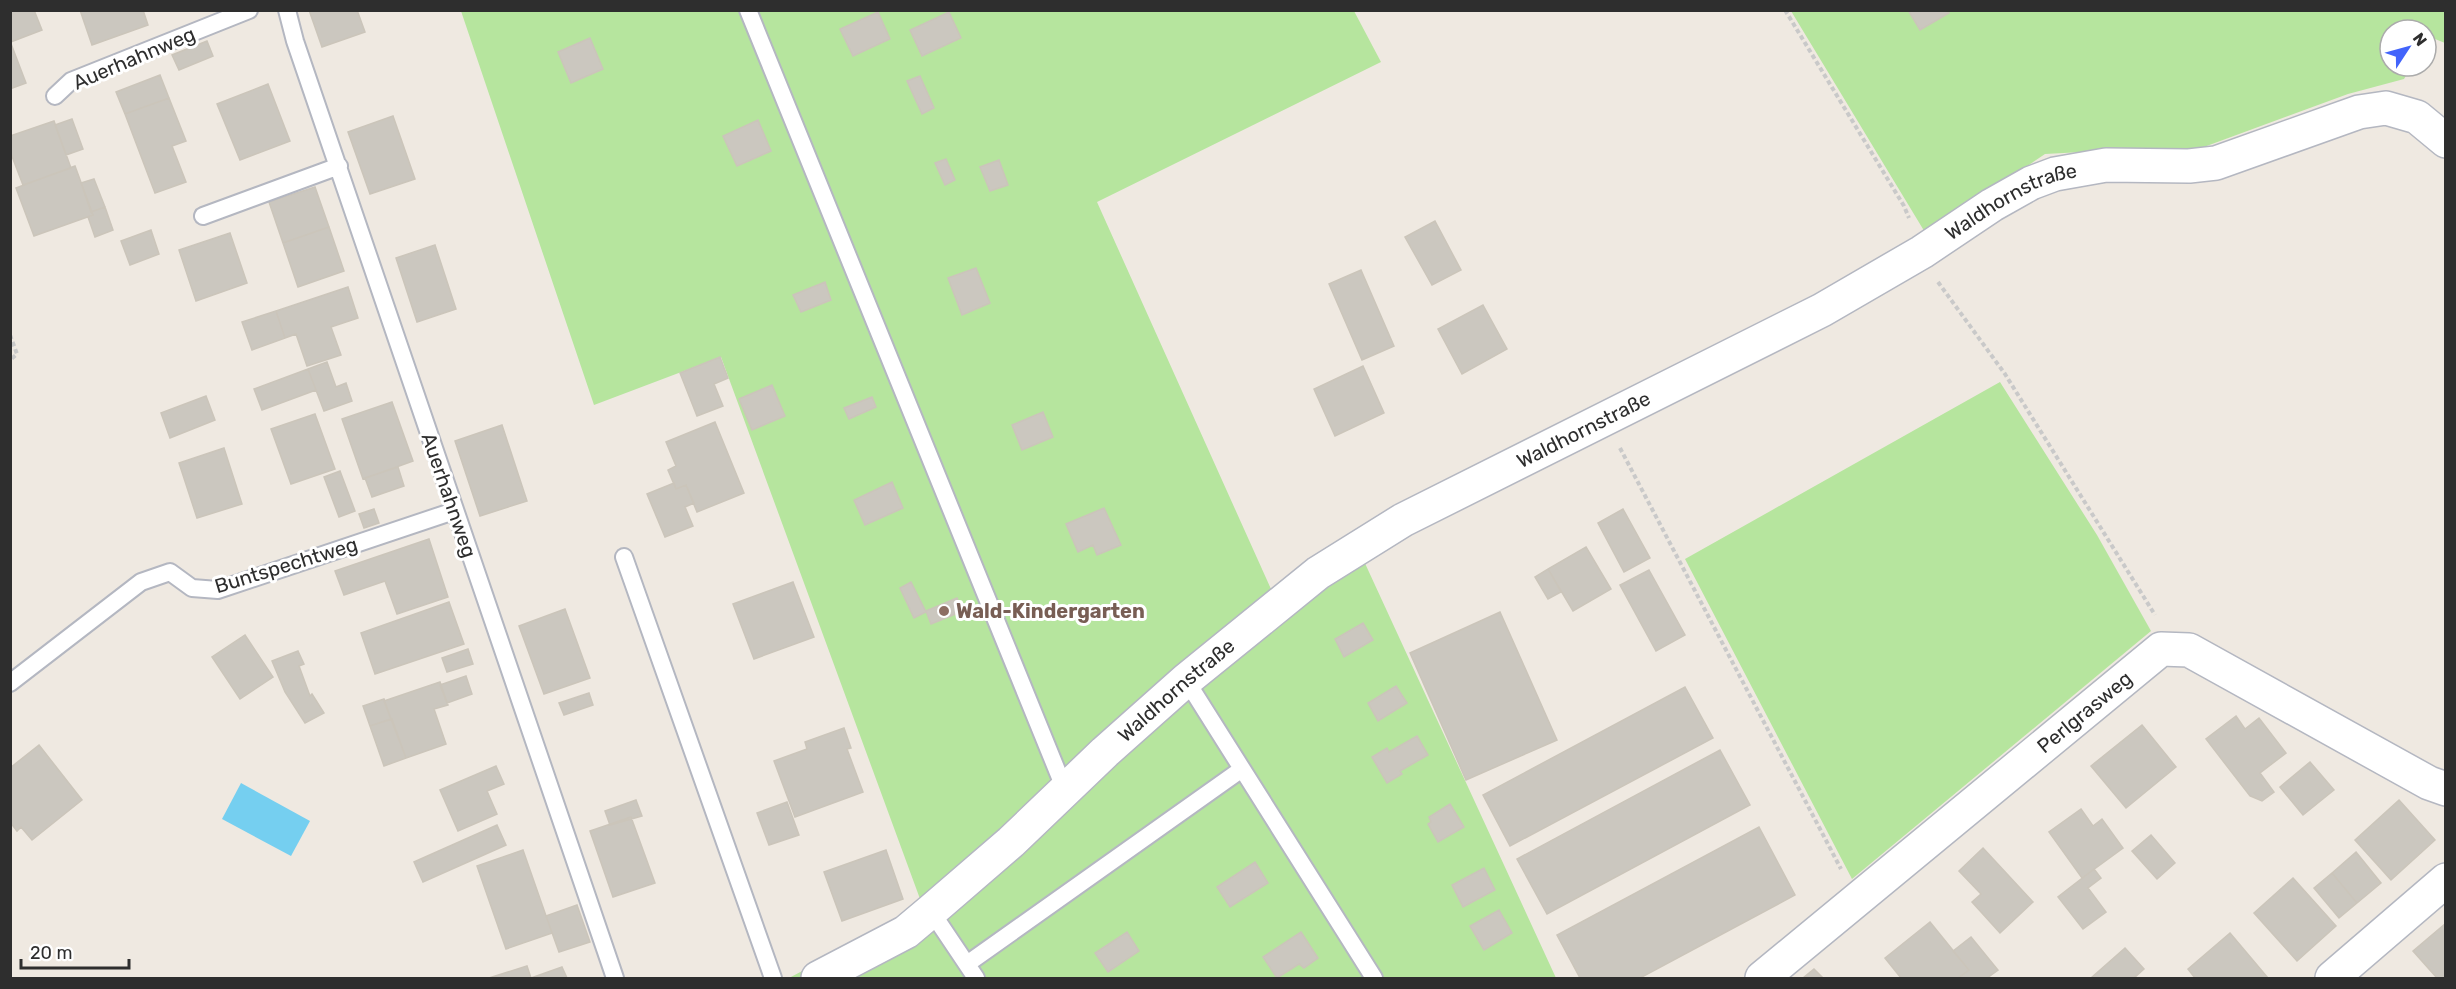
<svg xmlns="http://www.w3.org/2000/svg" width="2456" height="989" font-family="Rubik,sans-serif">
<rect width="100%" height="100%" fill="#efe9e1"/>
<path fill="#b6e59e" d="M2445,10V43L2430,37L2426,43V30H2390V66H2412L2404,79L2348,94L2193,151L2156,148L2045,154L1926,234L1791,11Z
M461,11H1354L1381,62L1097,202L1284,618L1363,559L1556,978H789L923,907L721,357L594,405Z
M2000,382L2097,535L2151,631L1852,879L1685,559Z"/>
<path fill="#75cff0" d="M241,783L310,821L291,856L222,819Z"/>
<path fill="#cbc7bf" stroke="#cbc5ba" stroke-width="1.5" d="M10,10H34L42,30L11,42Z
M80,10H143L148,25L92,45Z
M309,10H357L365,32L322,47Z
M1908,10H1947L1949,13L1920,30Z
M878,12L890,39L853,56L840,29Z
M949,12L961,38L922,56L910,30Z
M590,38L603,69L571,83L558,52Z
M10,41L26,83L10,89Z
M207,41L213,56L179,70L172,55Z
M160,75L169,98L125,114L116,92Z
M920,76L934,108L922,114L907,81Z
M268,84L290,141L240,160L217,104Z
M169,98L186,141L172,146L186,182L155,193L125,114Z
M393,116L415,179L370,194L348,132Z
M72,119L83,149L66,155L55,125Z
M758,120L771,151L737,166L723,136Z
M54,121L71,168L23,185L10,151V136Z
M946,159L955,180L945,185L935,163Z
M999,160L1008,185L990,191L980,167Z
M75,166L93,215L34,236L16,188Z
M94,179L105,207L91,212L81,183Z
M315,187L329,227L283,243L269,202Z
M105,207L113,230L95,237L88,217L93,215L91,212Z
M1435,221L1461,270L1432,285L1405,237Z
M329,227L344,271L298,287L283,243Z
M151,230L159,254L130,265L121,241Z
M230,233L247,283L196,301L179,250Z
M435,245L456,309L417,322L396,258Z
M976,268L990,303L962,315L948,278Z
M1361,270L1394,346L1362,360L1329,284Z
M825,282L831,300L801,312L793,295Z
M348,287L358,318L331,327L341,355L307,366L296,334L285,338L276,311Z
M1483,305L1507,349L1462,374L1438,329Z
M276,311L285,338L252,350L242,322Z
M720,357L728,378L714,384L723,406L697,416L680,373Z
M327,362L336,387L346,383L352,401L324,411L308,369Z
M1363,366L1384,413L1335,436L1314,389Z
M308,369L316,390L262,410L254,389Z
M772,385L785,416L752,430L739,399Z
M206,396L215,420L170,438L161,413Z
M872,397L876,407L849,419L844,408Z
M392,402L413,461L363,479L342,419Z
M1043,412L1053,437L1022,450L1012,425Z
M315,414L335,469L291,484L271,429Z
M715,422L744,493L697,512L686,485L676,489L668,470L676,466L666,442Z
M502,425L527,501L480,516L455,441Z
M224,448L242,504L197,518L179,463Z
M398,467L404,486L372,497L365,478Z
M340,471L355,511L339,517L324,477Z
M892,482L903,508L865,525L854,500Z
M674,483L676,489L686,485L694,503L685,507L693,526L665,537L647,494Z
M1104,508L1121,545L1097,555L1093,545L1078,552L1066,524Z
M374,509L379,523L364,528L359,514Z
M1623,509L1650,558L1624,572L1598,523Z
M429,539L448,597L397,614L385,581L344,595L335,571Z
M1586,547L1611,589L1573,611L1548,569Z
M1548,569L1561,592L1548,599L1535,577Z
M1649,570L1685,635L1656,651L1620,585Z
M793,582L814,637L754,659L733,604Z
M911,582L926,612L914,618L900,588Z
M957,598L963,611L931,624L926,611Z
M449,602L464,644L375,674L361,633Z
M565,609L590,678L544,694L519,626Z
M1500,612L1557,740L1466,780L1410,653Z
M1363,623L1373,640L1344,657L1335,639Z
M245,635L273,677L240,699L212,657Z
M468,649L473,664L447,672L442,658Z
M298,651L304,664L299,666L310,696L312,694L324,713L305,723L285,692L272,661Z
M466,676L472,694L447,703L440,685Z
M440,682L448,705L434,709L446,744L406,758L384,701Z
M1396,686L1407,703L1378,721L1368,703Z
M1685,687L1713,738L1510,846L1483,795Z
M589,693L593,705L564,715L559,703Z
M384,699L391,719L370,726L363,706Z
M2236,716L2245,729L2259,718L2286,753L2260,773L2274,792L2262,801L2250,796L2206,739Z
M392,719L406,758L384,766L370,726Z
M2142,725L2176,767L2126,808L2091,766Z
M844,728L851,748L847,749L863,792L795,817L774,761L807,749L805,742Z
M1417,736L1428,755L1400,771L1402,774L1387,783L1372,757L1387,748L1389,752Z
M39,745L82,800L32,840L21,827L17,831L10,822V768Z
M1720,750L1750,805L1547,914L1517,859Z
M2310,762L2334,790L2303,815L2280,787Z
M496,766L504,784L487,791L497,814L458,831L440,790Z
M636,800L642,816L610,825L605,811Z
M2399,800L2435,840L2391,880L2355,840Z
M787,802L799,835L769,845L757,813Z
M1450,804L1464,827L1438,842L1428,824L1431,822L1429,817Z
M2081,809L2093,826L2102,819L2123,848L2082,878L2049,832Z
M631,817L655,883L613,897L590,831Z
M497,825L506,845L423,882L414,862Z
M1759,827L1795,895L1640,978H1580L1557,935Z
M2151,835L2175,863L2157,879L2132,851Z
M1983,848L2033,902L2000,933L1972,902L1981,894L1959,871Z
M523,850L552,933L506,949L477,866Z
M886,850L903,899L842,921L824,872Z
M2356,852L2381,883L2357,903L2332,873Z
M1255,862L1268,883L1230,907L1217,887Z
M1484,868L1495,890L1463,907L1452,885Z
M2094,869L2101,878L2088,888L2106,912L2083,929L2058,897Z
M2332,873L2357,903L2339,918L2314,888Z
M2293,878L2336,926L2297,961L2254,913Z
M577,905L590,942L559,952L546,916Z
M1499,910L1512,933L1484,950L1470,926Z
M1930,922L1969,970L1958,978H1901L1885,958Z
M2446,923V978H2437L2413,951Z
M1127,932L1139,951L1108,972L1095,953Z
M1301,932L1318,958L1304,968L1299,964L1277,978L1263,957Z
M2230,933L2268,978H2195L2188,969Z
M1971,937L1998,970L1987,978H1958L1969,970L1953,951Z
M2125,948L2144,969L2134,978H2091Z
M527,966L531,978H489Z
M562,967L567,978H531Z
M1814,969L1823,978H1803Z"/>
<g fill="none" stroke-linecap="round" stroke-linejoin="round">
<g stroke="#b4b7c1" stroke-width="20">
<path id="lane" d="M287,10L295,41L615,978
M748,10L1065,790
M55,96L71,81L249,10
M203,216L339,166
M624,557L773,978
M1186,680L1374,978
M10,683L141,582L170,572L192,588L218,590L454,511
M931,911L976,978
M967,964L1242,769"/>
</g>
<g stroke="#b4b7c1" stroke-width="36">
<g id="street">
<path id="s1" d="M818,978L906,932L931,911L1011,842L1105,752L1186,680L1318,573L1403,520L1822,310L1922,252L1992,205L2031,183L2055,174L2106,165L2189,166L2216,163L2359,112L2386,108L2417,117L2446,141"/>
<path id="s2" d="M1762,978L2161,649L2189,650L2429,783L2446,789"/>
<path d="M2332,978L2446,880"/>
</g>
</g>
<path stroke="#c9c9c9" stroke-width="4" stroke-dasharray="4.5 3" stroke-linecap="butt" d="M1785,10L1904,206L1909,218
M1938,282L2005,374L2155,615
M10,335L17,354L10,360
M1620,448L1841,869"/>
<use href="#lane" stroke="#fff" stroke-width="16"/>
<use href="#street" stroke="#fff" stroke-width="33"/>
</g>
<circle fill="#8d6e63" stroke="#fff" stroke-width="2" cx="944" cy="611" r="6"/>
<g text-anchor="middle" stroke-width="6" stroke-linejoin="round" paint-order="stroke">
<g font-size="20" fill="#2e2e2e" stroke="#fff">
<text transform="translate(134 58) rotate(-23)" y="7">Auerhahnweg</text>
<text dy="7" stroke="none"><textPath href="#s1" startOffset="1434">Waldhornstraße</textPath></text>
<text dy="7" stroke="none"><textPath href="#s1" startOffset="948">Waldhornstraße</textPath></text>
<text transform="translate(449 495) rotate(71)" y="7">Auerhahnweg</text>
<text transform="translate(286 565) rotate(-17)" y="7">Buntspechtweg</text>
<text dy="7" stroke="none"><textPath href="#s1" startOffset="462">Waldhornstraße</textPath></text>
<text dy="7" stroke="none"><textPath href="#s2" startOffset="418">Perlgrasweg</textPath></text>
</g>
<g font-size="20" font-weight="bold" fill="#785e54" stroke="#fff" text-anchor="start">
<text x="956" y="618">Wald-Kindergarten</text>
</g>
</g>
<rect width="2456" height="989" fill="none" stroke="#2e2e2e" stroke-width="24"/>
<g transform="translate(2408 48) rotate(54)"><circle r="28" fill="#ffffff" stroke="#ababab" stroke-width="1.5"/>
<path d="M0-4.5L10 22L0 15L-10 22Z" fill="#4264fb"/>
<text y="-9" font-size="16" font-weight="bold" text-anchor="middle" fill="#2e2e2e">N</text>
</g>
<path d="M21 959v9h108v-9" fill="none" stroke="#2e2e2e" stroke-width="3"/>
<text x="30" y="959" font-size="18" fill="#2e2e2e" stroke="#ffffff" stroke-width="4.5" paint-order="stroke">20 m</text>
</svg>
